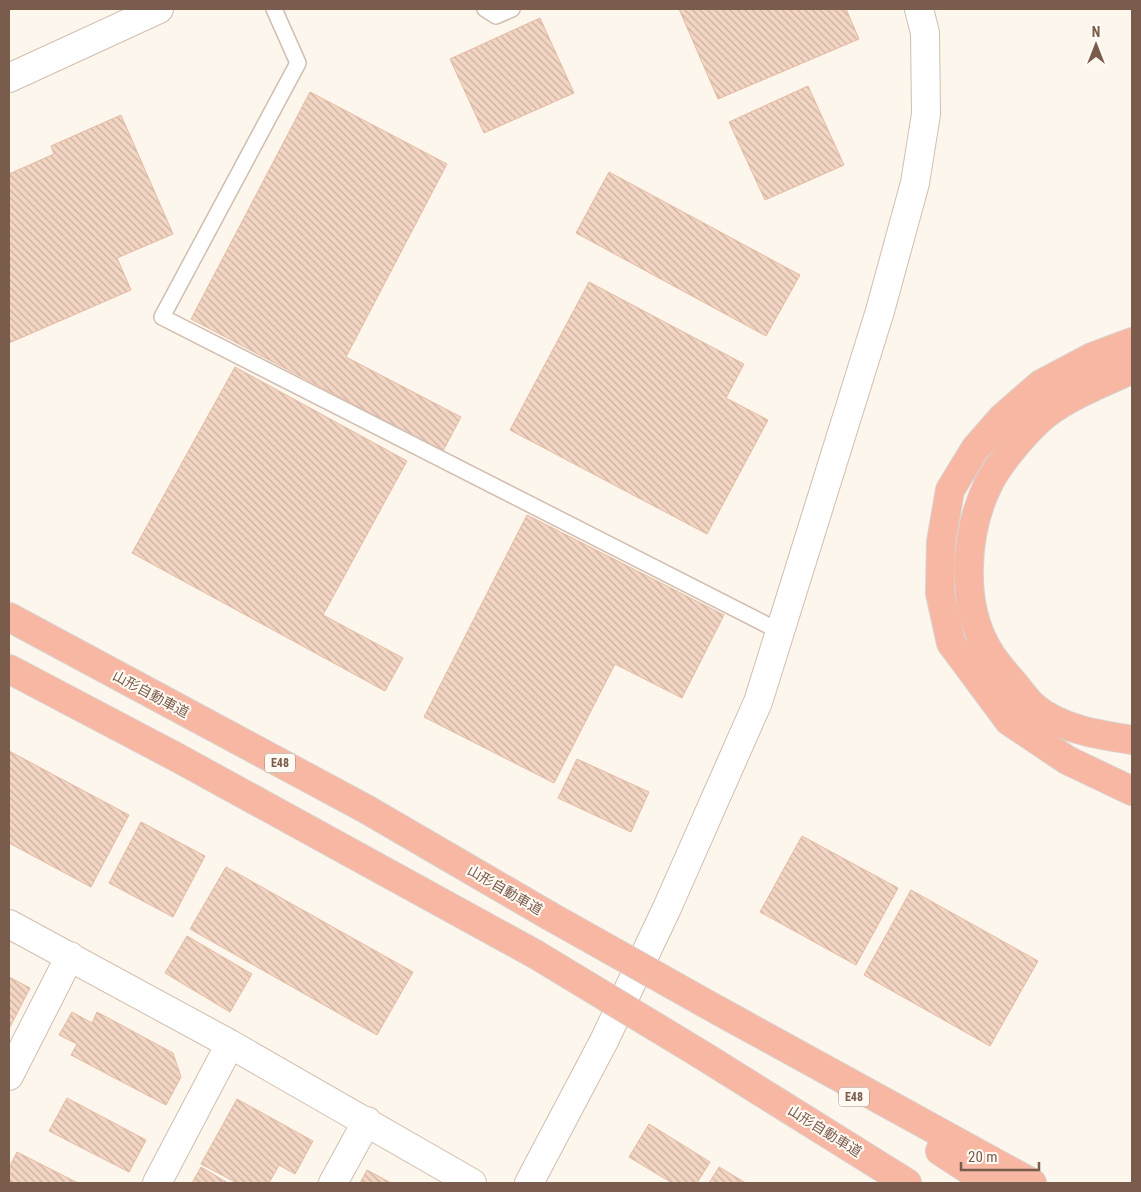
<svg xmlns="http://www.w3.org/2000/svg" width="1141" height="1192" font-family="'Roboto Condensed','Noto Sans JP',sans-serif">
<defs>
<pattern id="building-back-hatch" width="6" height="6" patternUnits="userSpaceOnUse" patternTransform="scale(1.25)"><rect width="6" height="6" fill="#f3d5c3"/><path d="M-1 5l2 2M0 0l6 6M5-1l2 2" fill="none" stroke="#cab0a1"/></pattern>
</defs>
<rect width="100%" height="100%" fill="#fdf6ec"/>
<path fill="url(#building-back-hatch)" stroke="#e6bba3" d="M679,9H846L859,39L718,99Z
M540,18L574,93L484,133L450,59Z
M808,86L844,165L765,200L729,122Z
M310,92L447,164L346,357L461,417L443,451L191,319Z
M121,115L173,234L117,258L131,290L9,343V174L54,154L51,146Z
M609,172L800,275L766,336L576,233Z
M589,282L744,364L726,398L768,420L707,534L510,430Z
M235,367L407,461L323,615L403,658L385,691L132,553Z
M527,515L724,615L682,698L615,664L554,783L424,717Z
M9,751L129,815L91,887L9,843Z
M577,759L649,792L631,832L558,798Z
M141,822L205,856L173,917L109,883Z
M802,836L898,888L856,965L760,912Z
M226,867L413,972L377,1035L190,929Z
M911,890L1038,961L990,1046L864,975Z
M187,936L252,974L230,1012L165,973Z
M9,977L30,988L9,1029Z
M72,1012L92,1023L97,1012L173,1053L181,1077L166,1105L71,1055L77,1044L59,1035Z
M67,1098L146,1140L129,1172L49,1131Z
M237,1099L313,1141L295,1174L279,1165L269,1183H237L201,1164Z
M649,1124L710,1162L697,1183H672L629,1157Z
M17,1152L78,1183H9V1168Z
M201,1167L228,1183H192Z
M719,1167L746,1183H709Z
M367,1170L391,1183H360Z"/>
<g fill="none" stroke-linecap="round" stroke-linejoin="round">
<g stroke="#d1beb0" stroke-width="18">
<path id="service" d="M274,9L298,63L162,317L779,631
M485,9L496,16L512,9"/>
</g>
<g stroke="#d1beb0" stroke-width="30">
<path id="minor" d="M9,78L159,9
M9,924L230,1044L472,1183
M9,1076L70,956
M157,1183L230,1044
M333,1183L367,1121"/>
</g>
<g stroke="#d1beb0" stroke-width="30">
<path id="tertiary" d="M529,1183L604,1041L667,908L758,702L880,311L915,183L926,114L925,33L919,9"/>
</g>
<g stroke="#dad1cd" stroke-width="30">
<path id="motorway" d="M1132,342L1092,357L1041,384L1003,417L975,449L950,490L941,542L940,593L951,643L1009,721L1067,760L1132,791
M1132,369C1102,384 1064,397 1039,420C1022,436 998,464 988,485C965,532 960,604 988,650C994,661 1003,671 1011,680C1018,688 1025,699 1033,706C1059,729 1099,735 1132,740
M9,617L366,809L548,915
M9,669L178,758L535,954
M719,1011L1032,1183
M702,1055L907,1183
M940,1151L989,1183"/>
</g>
<use href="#service" stroke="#fff" stroke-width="15"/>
<use href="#minor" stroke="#fff" stroke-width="28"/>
<use href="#tertiary" stroke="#fff" stroke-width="28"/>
<use href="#motorway" stroke="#f7b7a3" stroke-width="28"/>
<g stroke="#dad1cd" stroke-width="30" stroke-linecap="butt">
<path id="motorway-bridge" d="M548,915L719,1011
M535,954L702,1055"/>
</g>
<use href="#motorway-bridge" stroke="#f7b7a3" stroke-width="28"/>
</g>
<g text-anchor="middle" stroke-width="4" stroke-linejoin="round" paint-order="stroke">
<g fill="#fffaf3" stroke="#a28b7f" stroke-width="1">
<rect x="265" y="753.5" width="30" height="19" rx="4"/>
<rect x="839" y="1087.5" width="30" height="19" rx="4"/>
</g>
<g font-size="12" font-weight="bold" fill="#7a5c4d">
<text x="280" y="767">E48</text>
<text x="854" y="1101">E48</text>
</g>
<g font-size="14" fill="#7a5c4d" stroke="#fffaf3">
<text transform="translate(151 694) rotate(28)" y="5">山形自動車道</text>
<text transform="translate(505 890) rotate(30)" y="5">山形自動車道</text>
<text transform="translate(825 1131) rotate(32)" y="5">山形自動車道</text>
</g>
</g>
<rect width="1141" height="1192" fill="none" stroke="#7a5c4d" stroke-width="20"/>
<g transform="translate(1096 45)" stroke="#fffaf3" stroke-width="4" paint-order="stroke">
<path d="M0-4L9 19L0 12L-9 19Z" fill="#7a5c4d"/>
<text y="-8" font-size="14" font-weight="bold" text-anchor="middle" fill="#7a5c4d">N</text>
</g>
<path d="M961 1162v8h78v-8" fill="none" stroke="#7a5c4d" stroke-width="2.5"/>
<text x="968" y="1162" font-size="15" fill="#7a5c4d" stroke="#fffaf3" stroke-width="4" paint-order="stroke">20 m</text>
</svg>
